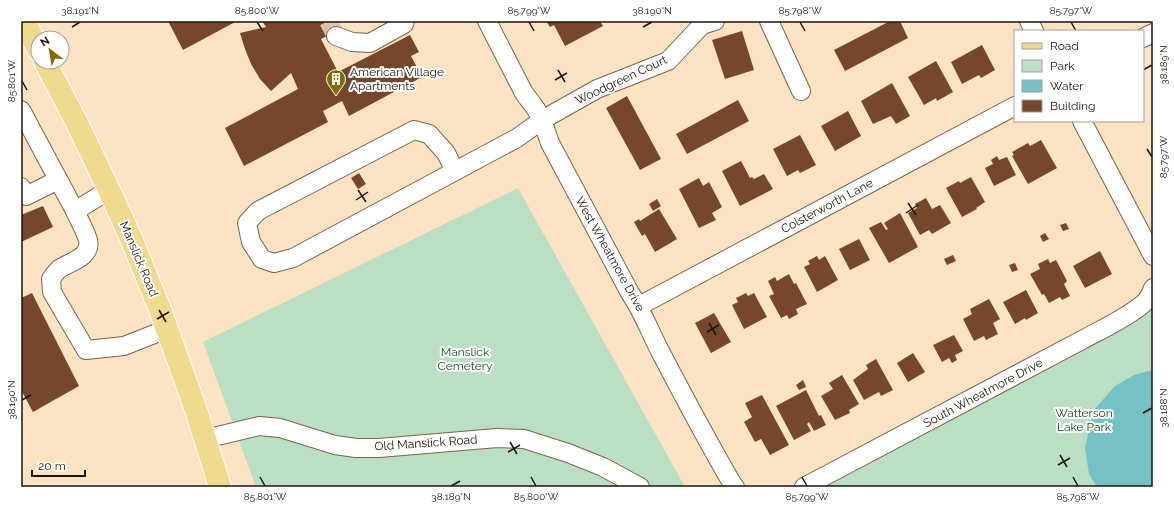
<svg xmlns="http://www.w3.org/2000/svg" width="1174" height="508" font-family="Raleway,sans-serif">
<rect width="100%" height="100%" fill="#fce3c4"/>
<path fill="#badfc2" d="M518,188L685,487H256L203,342Z
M1153,305V487H824Z"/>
<path fill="#74c2c6" d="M1153,370V487H1097L1089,474L1085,448L1093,411L1115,386L1134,375Z"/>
<path fill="#76472a" d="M168,21H237L183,50Z
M262,21H335L339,30L321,39L338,72L410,35L419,52L411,56L422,77L349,116L342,101L323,111L328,122L244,166L225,128L298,89L291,73L271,91L260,79L251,64L245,49L240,33L266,27Z
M546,21H600L603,26L565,46L554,25L550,27Z
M890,21H900L908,38L845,71L834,50Z
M742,31L754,70L725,79L712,40Z
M982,45L995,70L981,78L979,75L962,84L951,62Z
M936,61L953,92L937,101L936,98L924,105L908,77Z
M892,83L910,116L896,124L891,116L873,124L861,101Z
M627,96L661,159L640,170L606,108Z
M738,100L749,121L687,154L676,134Z
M848,111L861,136L835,151L821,126Z
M800,135L816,165L800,173L798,170L787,176L773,149Z
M1041,140L1057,168L1028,184L1012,156L1014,155L1012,152L1028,143L1030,146Z
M997,156L999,160L1007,157L1016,175L994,186L985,168L993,164L991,160Z
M741,161L750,178L752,177L754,179L764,174L773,189L740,206L722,171Z
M359,173L366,184L358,189L351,178Z
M971,177L985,202L976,208L977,209L962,217L946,188L959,181L960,183Z
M699,178L703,186L709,182L722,207L712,213L716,220L699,228L679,189Z
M926,198L932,209L940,205L951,223L932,234L929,230L920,235L908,213L917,208L915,204Z
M657,199L661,206L653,211L649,204Z
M43,206L53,227L21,242V215Z
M659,209L677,239L655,252L645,234L642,236L634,222L639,219L640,221Z
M900,213L918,247L889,263L869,228L881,222L886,230L888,229L884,223Z
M1066,223L1069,229L1063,231L1060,225Z
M1045,233L1049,239L1043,242L1040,236Z
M859,239L870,260L850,270L839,249Z
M1100,251L1112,274L1085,288L1073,266Z
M953,255L956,261L947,265L944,259Z
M817,256L819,260L825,256L838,280L817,292L804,267L810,264L808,261Z
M1048,259L1050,263L1056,260L1067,281L1064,284L1070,296L1062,300L1060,297L1049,303L1044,294L1042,295L1030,274L1040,269L1038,264Z
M1015,263L1018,270L1012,272L1009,265Z
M789,274L794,284L796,283L807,304L796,309L798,314L789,319L787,315L781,318L769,296L774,294L768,281L775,277L777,281Z
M1026,290L1038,313L1026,320L1025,318L1015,324L1003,302Z
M32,293L79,386L33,412L21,390V298Z
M746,293L748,296L754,293L767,317L744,329L732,305L738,302L736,298Z
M989,299L1000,319L993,323L998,334L986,340L984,336L974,341L963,319L972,314L970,309Z
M714,313L731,342L711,353L695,323Z
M954,335L963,351L955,355L957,360L952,363L949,358L942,362L933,345Z
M913,353L925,372L908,382L897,363Z
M876,359L893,390L881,396L879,392L864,400L853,380L868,369L866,365Z
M842,375L859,404L849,410L850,413L835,420L821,396L833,389L829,383Z
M803,380L806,387L799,390L796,385Z
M806,390L819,416L821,415L826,425L814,431L809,422L807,424L811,431L794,440L776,406Z
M762,395L789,445L770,455L761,439L755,442L744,422L752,417L745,403Z"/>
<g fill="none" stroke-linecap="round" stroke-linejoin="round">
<path stroke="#dbc4a8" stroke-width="18" stroke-dasharray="18 9" stroke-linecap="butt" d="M328,21L336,36"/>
<g stroke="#7a6449" stroke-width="20">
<path id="minor" d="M487,21L524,93L536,109L542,120L550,143L630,293C643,312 650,332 661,353C684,397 708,442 733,485L735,487
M769,21L801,91
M1029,21L1034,31
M336,36L352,42L370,43L404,24L405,21
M1143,38L1153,33
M21,110L75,211
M1082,121L1153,256
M455,171L446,153L429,134L414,130L258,211L247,223L251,242L262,259L274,263L293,258L517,138L542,120L597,89L668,61L702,25L715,21
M21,187L26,196L58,180
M109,190L75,211C79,220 85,230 88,240C92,257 70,262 59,269C56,272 53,276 51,279L52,292L86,350L124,346L167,329
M639,306L1015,106
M205,439L259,426L280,428L335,445L356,448H379L497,438L524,439L568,453L603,467L640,487
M804,487L1082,340C1102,329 1125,319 1143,304C1148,300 1151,294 1153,288"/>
</g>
<g stroke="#fff" stroke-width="24">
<path id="major" d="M24,21L38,49
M45,62L76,121L109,190L130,236L159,307L196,410L220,487"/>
</g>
<use href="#minor" stroke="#fff" stroke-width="18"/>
<use href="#major" stroke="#efda8d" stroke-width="22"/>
</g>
<path fill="none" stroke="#1e150a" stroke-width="1.5" d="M257,22L263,31M529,22L534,31M800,22L805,31M1071,22L1076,31M72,27L80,22M643,27L652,22M558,70L565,82M1143,70L1152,65M555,80L567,73M22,81L27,90M1147,149L1152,157M358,190L366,202M356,200L368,192M908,203L916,215M906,213L918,205M159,310L166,322M157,319L169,312M709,323L716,335M707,332L719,325M22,400L31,395M1143,413L1152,408M510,442L517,454M508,452L520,445M1060,455L1067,467M1058,465L1070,458M260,477L265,486M531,477L536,486M802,477L807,486M1073,477L1078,486M451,486L460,481"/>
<defs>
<g id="building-pin" transform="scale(1)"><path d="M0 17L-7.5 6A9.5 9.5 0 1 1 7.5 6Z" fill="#7f6d09" stroke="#fff"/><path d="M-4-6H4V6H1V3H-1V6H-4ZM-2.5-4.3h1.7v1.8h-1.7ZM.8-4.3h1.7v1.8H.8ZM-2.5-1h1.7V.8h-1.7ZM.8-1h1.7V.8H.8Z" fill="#fff"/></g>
</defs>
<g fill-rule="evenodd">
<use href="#building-pin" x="336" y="79"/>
</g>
<g text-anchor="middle" stroke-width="4" stroke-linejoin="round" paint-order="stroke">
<g font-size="12" fill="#1e150a" stroke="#fff" text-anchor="start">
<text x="350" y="76">American Village<tspan x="350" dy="14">Apartments</tspan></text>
</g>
<g font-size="12" fill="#1e150a" stroke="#fff">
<text transform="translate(621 80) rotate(-25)" y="4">Woodgreen Court</text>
<text transform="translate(827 206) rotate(-28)" y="4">Colsterworth Lane</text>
<text transform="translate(610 254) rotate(61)" y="4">West Wheatmore Drive</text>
<text transform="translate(139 259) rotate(67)" y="4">Manslick Road</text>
<text transform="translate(983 393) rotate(-28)" y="4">South Wheatmore Drive</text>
<text transform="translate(426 443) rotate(-4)" y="4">Old Manslick Road</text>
</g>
<g font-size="12" fill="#144d28" stroke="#fff">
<text x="465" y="356">Manslick<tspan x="465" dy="14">Cemetery</tspan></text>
<text x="1084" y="417">Watterson<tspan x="1084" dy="14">Lake Park</tspan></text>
</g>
</g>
<rect width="1174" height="508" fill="none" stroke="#ffffff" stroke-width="44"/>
<rect x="1014" y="30" width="130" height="92" fill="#ffffff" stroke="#a5a19d"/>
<rect x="1022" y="43" width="20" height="6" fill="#efda8d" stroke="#a5a19d"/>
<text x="1050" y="50" font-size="12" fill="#1e150a">Road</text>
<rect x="1022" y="60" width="20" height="12" fill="#badfc2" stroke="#a5a19d"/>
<text x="1050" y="70" font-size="12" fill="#1e150a">Park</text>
<rect x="1022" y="80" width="20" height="12" fill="#74c2c6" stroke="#a5a19d"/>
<text x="1050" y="90" font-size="12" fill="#1e150a">Water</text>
<rect x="1022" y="100" width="20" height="12" fill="#76472a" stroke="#a5a19d"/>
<text x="1050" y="110" font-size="12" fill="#1e150a">Building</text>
<g transform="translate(50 50) rotate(329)"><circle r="19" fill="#ffffff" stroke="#a5a19d"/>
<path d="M0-3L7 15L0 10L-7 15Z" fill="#7f6d09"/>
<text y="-6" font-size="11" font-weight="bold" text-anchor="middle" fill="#1e150a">N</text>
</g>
<path d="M32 470v6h53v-6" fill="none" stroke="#1e150a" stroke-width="2"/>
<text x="38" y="470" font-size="12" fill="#1e150a" stroke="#ffffff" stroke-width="3" paint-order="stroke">20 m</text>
<rect x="22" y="22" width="1130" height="464" fill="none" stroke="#1e150a" stroke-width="1.5"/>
<g font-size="10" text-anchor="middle" fill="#1e150a">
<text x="80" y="14">38.191°N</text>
<text x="257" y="14">85.800°W</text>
<text x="529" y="14">85.799°W</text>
<text x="652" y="14">38.190°N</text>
<text x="800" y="14">85.798°W</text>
<text x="1071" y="14">85.797°W</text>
<text transform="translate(1163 65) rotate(-90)" y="4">38.189°N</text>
<text transform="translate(11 81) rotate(-90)" y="4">85.801°W</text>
<text transform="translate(1163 157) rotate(-90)" y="4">85.797°W</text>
<text transform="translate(11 400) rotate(-90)" y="4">38.190°N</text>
<text transform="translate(1163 408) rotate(-90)" y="4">38.188°N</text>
<text x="265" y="500">85.801°W</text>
<text x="451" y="500">38.189°N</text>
<text x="536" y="500">85.800°W</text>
<text x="807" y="500">85.799°W</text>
<text x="1078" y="500">85.798°W</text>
</g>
</svg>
